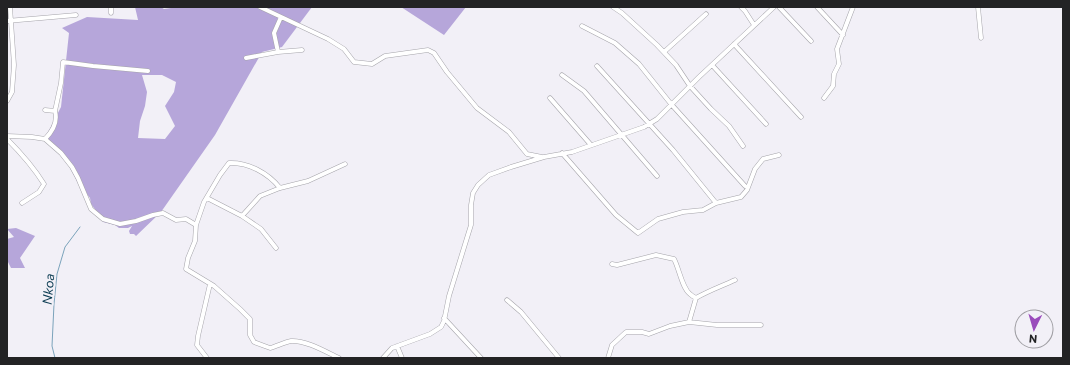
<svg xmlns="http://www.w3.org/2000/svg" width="1070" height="365" font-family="Commissioner,sans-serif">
<rect width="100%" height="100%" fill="#f2f0f7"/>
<path fill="#b6a6da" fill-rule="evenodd" d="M135,7H161L164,9L171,8L172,7H312L282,47L262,52L215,135L161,212L136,236L134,234H130L129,231L132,226L128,228H119L115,225L103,222L100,218L97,212L91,204L90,198L78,183L62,153L44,140L61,107L69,33L62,28L87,17L138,20ZM142,75H162L176,82L174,92L165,106L175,126L165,139L138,138L140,121L145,106L147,92Z
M401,7H466L444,35Z
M16,228L35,236L20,258L25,268H11L7,260V239L14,237L7,229Z"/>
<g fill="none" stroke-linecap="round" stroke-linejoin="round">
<path stroke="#7ba3bb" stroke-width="1" d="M55,358L52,346L54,304L57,274L65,247L80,227"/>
<g stroke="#a5a4aa" stroke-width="5">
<path id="minor" d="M111,7V13
M260,7L328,39L344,49L354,62L372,64L385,56L428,50L434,53L447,72L477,108L509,132L527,154L542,157
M613,7L622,13L657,45L676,65L690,86L711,109L729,126L743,146
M741,7L745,11L754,25
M779,7L811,41
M817,7L843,35
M978,7L981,38
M7,21L76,15
M582,26L615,43L639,64L671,104L745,186
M734,44L801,117
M278,52L274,33L281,17
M664,52L706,14
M246,58L278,52L302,50
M712,65L766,124
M597,66L673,150L716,203
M562,75L584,91L657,176
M550,98L591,145
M824,98L833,86L834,74L839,64L837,49L853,7
M7,101L12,92L14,65L10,7
M45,110L55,111C58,122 53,131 45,139
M55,111L61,83L63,62L93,66L148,71
M7,136L32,137L45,139L61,153L72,167L78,178L91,209L103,219L120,224L136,221L153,215L163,213L176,220L186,219L196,225L195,241L188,258L186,269L214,286L240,309L250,319V335L254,342L270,348C277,346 285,342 291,341C306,340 326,352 339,358
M7,139C21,153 34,168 44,184L39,192L22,203
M562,153L616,215L638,233L658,219L683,212L703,210L716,203L741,197L747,190L755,169L763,159L779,155
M207,198L242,216L261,229L276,248
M242,216L260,196L280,188L308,181L345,164
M196,225L204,202L220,175L229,163C248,162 268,173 280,188
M612,264L617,265L656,255L674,259C679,268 682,288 690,294C692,296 694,297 696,298C708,291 722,286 735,280
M507,300L521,312L559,358
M444,318L481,358
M689,322L696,298
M397,346L402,358
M207,358L197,345L198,336L210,284
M383,358L392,348L430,334L441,327L444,321L449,296L471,225V205L473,193L478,185L489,175L511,167L544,157L572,152L644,127L657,119L699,77L774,7
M608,358L612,345L626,332H642L649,334L670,326L689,322L717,325H761"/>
</g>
<use href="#minor" stroke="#fff" stroke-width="4"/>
</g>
<g text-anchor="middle" stroke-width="4" stroke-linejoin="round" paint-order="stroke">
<g font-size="13" font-style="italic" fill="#0c3c52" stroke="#f2f0f7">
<text transform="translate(48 289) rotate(-85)" y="5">Nkoa</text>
</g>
</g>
<rect width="1070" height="365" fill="none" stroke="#232325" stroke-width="16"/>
<g transform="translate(1034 329) rotate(185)"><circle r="19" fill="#f2f0f7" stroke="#9f9ea3"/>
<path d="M0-3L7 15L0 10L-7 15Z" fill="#9a4cbc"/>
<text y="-6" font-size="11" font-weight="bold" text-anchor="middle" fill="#232325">N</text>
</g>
</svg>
